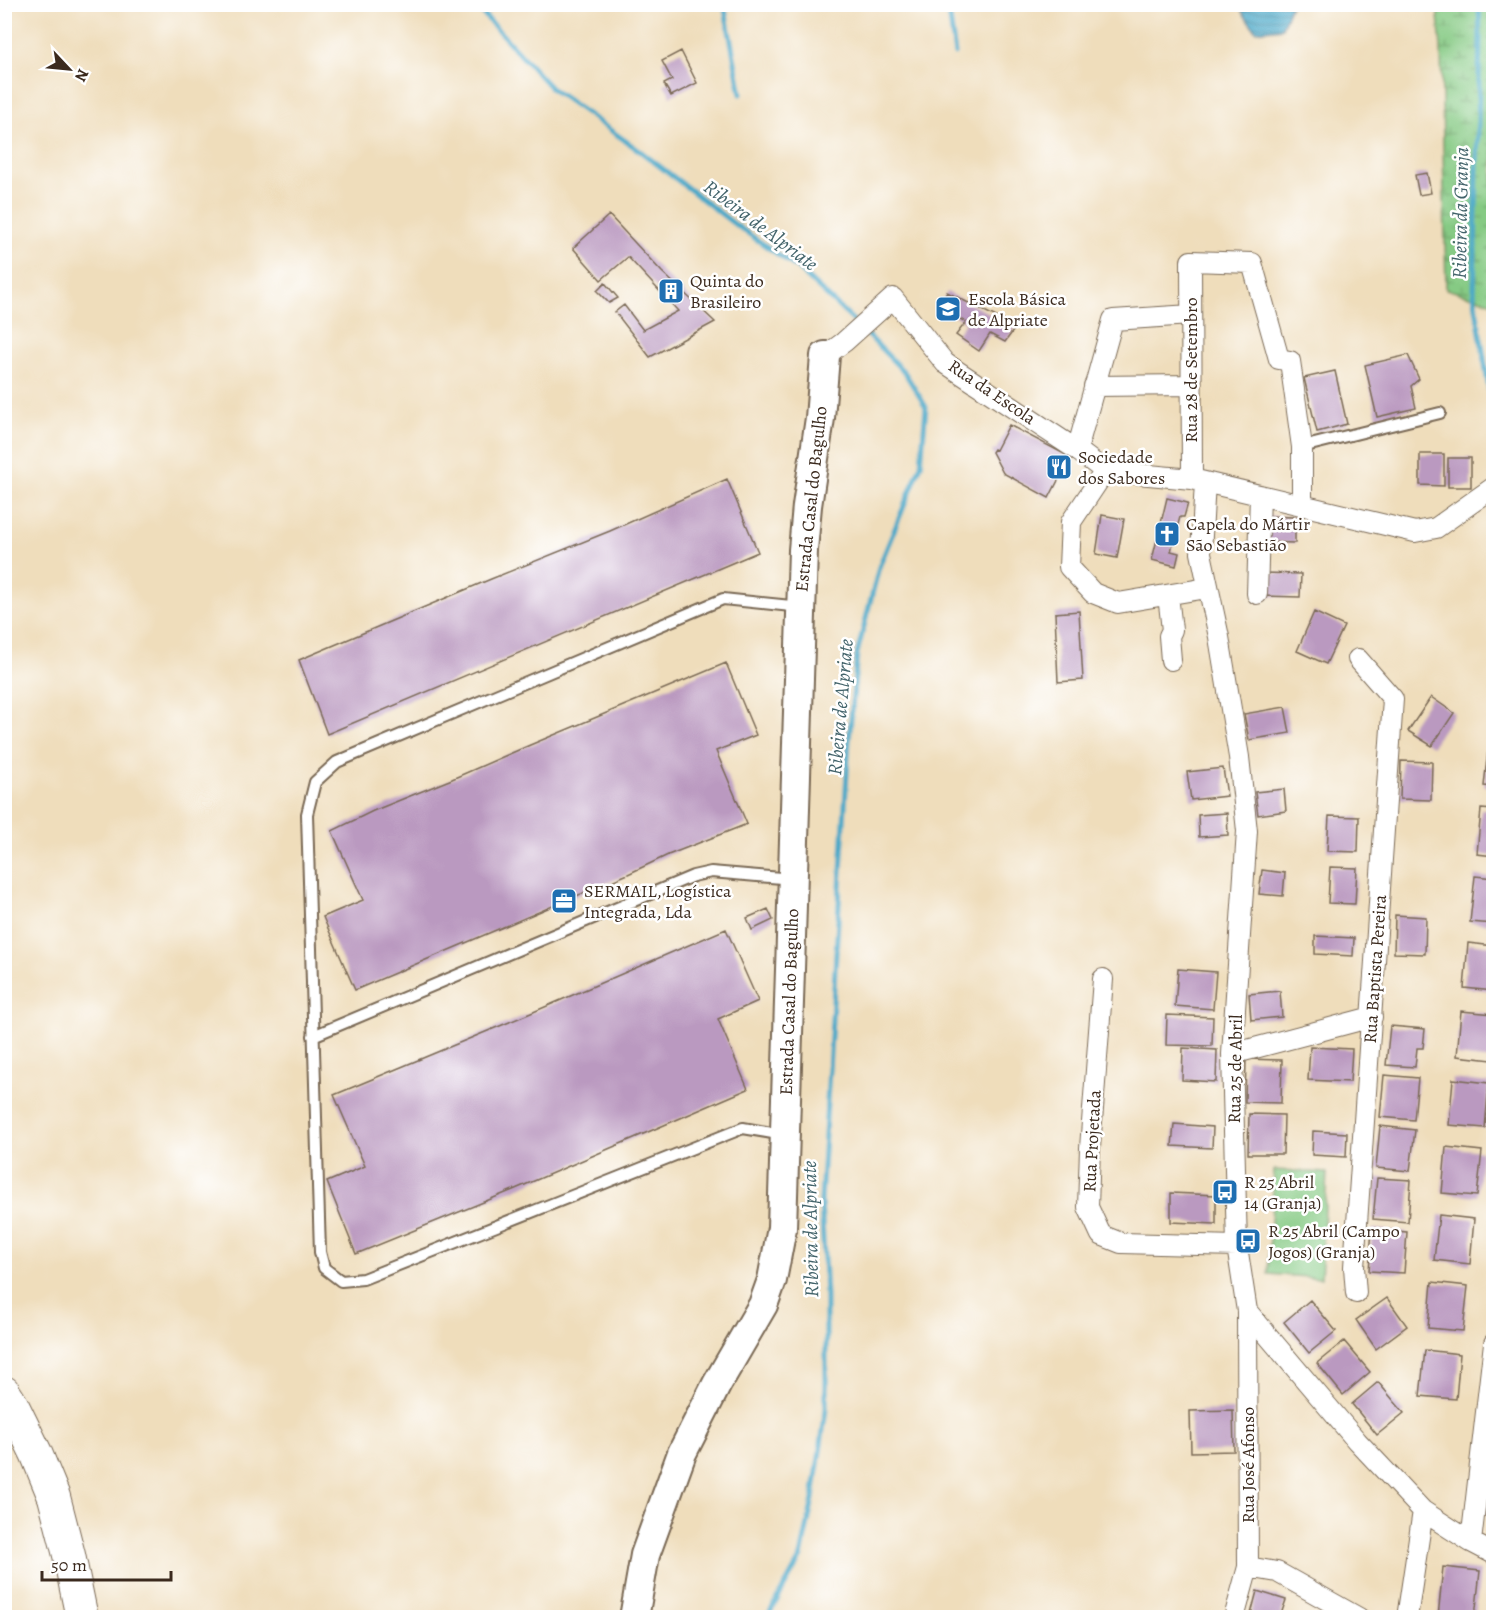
<svg xmlns="http://www.w3.org/2000/svg" width="1498" height="1622" font-family="Alegreya,serif">
<defs>
<pattern id="wetland-marsh" width="20" height="14" patternUnits="userSpaceOnUse" patternTransform="scale(1.5)"><rect width="20" height="14" fill="#86ca84"/><path d="M1 5h8M5 5V1M11 12h8M15 12V8" fill="none" stroke="#6fa46b"/></pattern>
<pattern id="water-rules" width="6" height="5" patternUnits="userSpaceOnUse" patternTransform="scale(1.5)"><rect width="6" height="5" fill="#4aa8c8"/><path d="M0 2.5h6" fill="none" stroke="#3f89a2"/></pattern>
</defs>
<rect width="100%" height="100%" fill="#fff"/>
<filter id="ink" filterUnits="userSpaceOnUse"><feTurbulence type="fractalNoise" baseFrequency=".0167" numOctaves="2"/><feDisplacementMap in="SourceGraphic" scale="12" xChannelSelector="R" yChannelSelector="G"/><feConvolveMatrix kernelMatrix="1 2 1 2 8 2 1 2 1" color-interpolation-filters="sRGB"/></filter>
<filter id="wash" filterUnits="userSpaceOnUse"><feTurbulence type="fractalNoise" baseFrequency=".008" numOctaves="4" result="noise"/><feDisplacementMap in="SourceGraphic" scale="24" xChannelSelector="R" yChannelSelector="G"/><feGaussianBlur stdDeviation="1.35" result="paint"/><feColorMatrix in="noise" values="0 0 0 0 0 0 0 0 0 0 0 0 0 0 0 0 0 1.4 0 .05"/><feComposite in="paint" operator="in"/></filter>
<g filter="url(#wash)">
<rect width="100%" height="100%" fill="#efddbb"/>
<path fill="url(#wetland-marsh)" stroke="#607a51" stroke-width="1.5" d="M1437,5H1493V303L1446,289L1441,47Z"/>
<path fill="#86ca84" stroke="#607a51" stroke-width="1.5" d="M1274,1170L1327,1173L1321,1278L1268,1274Z"/>
<path fill="url(#water-rules)" stroke="#426973" stroke-width="1.5" d="M1241,5L1291,4V5L1282,28L1256,31L1242,12Z"/>
<g fill="none" stroke-linecap="round" stroke-linejoin="round">
<path stroke="#4aa8c8" stroke-width="5" d="M474,4L552,89L640,151L733,223L796,267L857,324
M724,4L741,94
M948,4L955,54
M1479,4L1480,37L1474,294L1494,421
M767,1618L801,1557L813,1499L826,1409V1295L821,1201L849,740L857,654L879,567L921,465L926,407L905,373L864,331"/>
</g>
<g id="blocks">
<path fill="#ba99c0" d="M681,51L697,83L671,96L664,84L672,80L662,61Z
M1427,173L1431,193L1419,195L1415,175Z
M609,215L662,272L715,322L650,357L615,312L624,305L643,330L678,311L628,257L601,280L573,248Z
M605,283L618,298L609,303L597,291Z
M947,292L1016,327L1005,342L990,334L979,351L956,335L966,322L939,308Z
M1408,355L1419,379L1411,386L1416,408L1377,417L1365,365Z
M1335,371L1347,424L1317,432L1304,378Z
M1009,425L1070,457L1049,498L1003,473L992,452L994,449L996,450Z
M1420,454H1444V486L1420,485Z
M1448,458H1471V487H1448Z
M727,479L758,552L327,734L299,660L491,579L610,531Z
M1167,498L1188,503L1184,517H1180L1171,551L1179,553L1176,566L1152,560Z
M1102,515L1124,519L1117,558L1096,554Z
M1265,516L1295,517V543L1264,542Z
M1260,573L1301,574L1300,597L1259,596Z
M1079,611L1083,680L1058,682L1055,613Z
M1314,612L1344,626L1326,664L1297,651Z
M726,663L756,735L716,751L747,824L668,855L628,874L355,990L323,917L363,900L332,831L373,811L452,779L530,745Z
M1431,697L1454,713L1432,746L1408,731Z
M1285,707L1290,733L1249,740L1244,714Z
M1489,740L1494,741V787L1484,786Z
M1401,761L1432,762L1431,800L1400,799Z
M1223,768L1227,796L1191,800L1187,772Z
M1284,789L1286,811L1258,815L1255,792Z
M1481,809L1494,810V856L1477,854Z
M1227,813L1228,835L1199,837L1198,815Z
M1329,816L1359,817L1358,852L1327,851Z
M1330,867L1357,868L1355,904L1328,903Z
M1262,870L1285,873L1283,896L1259,894Z
M1475,876L1494,878V924L1470,922Z
M768,909L773,920L752,930L747,918Z
M1395,915L1426,917L1425,954L1394,953Z
M726,929L758,1001L718,1019L748,1089L513,1190L356,1254L327,1182L365,1166L334,1095L531,1013Z
M1315,936L1354,938L1353,956L1315,954Z
M1468,943L1494,946V991L1464,988Z
M1178,969L1216,972L1213,1009L1175,1006Z
M1280,991L1282,1017L1251,1020L1249,994Z
M1461,1011L1494,1014L1492,1060L1457,1056Z
M1167,1015L1213,1017L1212,1046L1166,1045Z
M1390,1026L1425,1029L1423,1048H1417L1415,1067L1386,1065Z
M1310,1047L1352,1049L1350,1082L1308,1080Z
M1183,1048L1217,1050L1216,1082L1182,1080Z
M1246,1059L1282,1060L1281,1103L1245,1102Z
M1384,1075L1418,1078L1414,1120L1380,1117Z
M1453,1079L1489,1083L1485,1128L1449,1125Z
M1249,1114L1284,1115L1283,1154H1248Z
M1174,1124L1213,1127L1212,1148L1172,1146Z
M1380,1126L1415,1130L1410,1171L1376,1168Z
M1313,1131L1347,1133L1346,1157L1312,1155Z
M1446,1147L1482,1151L1477,1196L1442,1193Z
M1377,1178L1411,1180L1408,1222L1373,1219Z
M1171,1193L1216,1195V1224L1171,1222Z
M1439,1215L1474,1219L1470,1264L1434,1260Z
M1372,1229L1407,1232L1404,1273L1369,1271Z
M1432,1282L1468,1286L1463,1331L1428,1328Z
M1387,1298L1407,1326L1376,1349L1356,1320Z
M1310,1300L1336,1331L1309,1353L1284,1322Z
M1344,1341L1370,1372L1343,1395L1317,1363Z
M1425,1350L1460,1354L1456,1399L1420,1396Z
M1378,1382L1404,1413L1377,1435L1352,1404Z
M1233,1410L1234,1451L1191,1452L1190,1411Z
M1492,1446H1494V1514L1485,1513Z
M1443,1567L1480,1571L1475,1617H1438Z
M1257,1591L1286,1600L1280,1617H1263L1251,1614Z"/>
</g>
</g>
<g filter="url(#ink)">
<use href="#blocks" fill-opacity="0" stroke="#7a6955" stroke-width="1.5"/>
<g fill="none" stroke-linecap="round" stroke-linejoin="round">
<g stroke="#7a6955" stroke-width="14">
<path id="lane" d="M1302,447L1440,413
M313,1036L693,876L711,872L793,879
M784,1135L743,1128L363,1279L341,1281L324,1268L320,1252L307,814L315,782L337,762L723,599L801,607"/>
</g>
<g stroke="#7a6955" stroke-width="22">
<path id="street" d="M825,356L844,342L893,298L945,363L1077,450L1105,471
M1094,386L1191,385
M1077,450L1113,320L1191,315
M1105,471L1192,479L1415,532L1436,528L1494,487
M1105,471L1071,522L1069,567L1093,593L1118,603L1207,588
M1192,479L1191,261L1252,263L1279,359L1290,361L1302,447V506
M1205,482L1201,553L1219,637L1239,757L1247,831L1232,1054L1237,1246L1247,1311L1357,1441L1423,1511L1471,1542L1494,1554
M1257,594L1260,495
M1168,595L1172,630L1169,636L1171,660
M1103,979L1090,1148L1088,1207L1101,1235L1121,1243L1237,1246
M1232,1054L1372,1017
M1356,1293L1354,1267L1393,699L1358,659
M1471,1542L1494,1343
M1248,1567L1277,1572L1359,1618
M1234,1618L1248,1567L1247,1311
M1407,1618L1423,1511"/>
</g>
<g stroke="#7a6955" stroke-width="32">
<path id="secondary" d="M634,1618L645,1555L682,1453L717,1384L763,1305L772,1280L782,1228L803,550L807,506L820,418L825,356"/>
</g>
<g stroke="#7a6955" stroke-width="34">
<path id="primary" d="M4,1392L13,1406L36,1453L54,1497L69,1555L82,1618"/>
</g>
<use href="#lane" stroke="#fff" stroke-width="10"/>
<use href="#street" stroke="#fff" stroke-width="20"/>
<use href="#secondary" stroke="#fff" stroke-width="28"/>
<use href="#primary" stroke="#fff" stroke-width="32"/>
</g>
</g>
<defs>
<g id="building-square" transform="scale(1.35)"><rect x="-9" y="-9" width="18" height="18" rx="4" fill="#1f6fb2" stroke="#fff"/><path d="M-4-6H4V6H1V3H-1V6H-4ZM-2.5-4.3h1.7v1.8h-1.7ZM.8-4.3h1.7v1.8H.8ZM-2.5-1h1.7V.8h-1.7ZM.8-1h1.7V.8H.8Z" fill="#fff"/></g>
<g id="school-square" transform="scale(1.35)"><rect x="-9" y="-9" width="18" height="18" rx="4" fill="#1f6fb2" stroke="#fff"/><path d="M0-5L7-2L0 1L-7-2ZM-4 1L0 2.5L4 1V4Q0 6-4 4Z" fill="#fff"/></g>
<g id="restaurant-square" transform="scale(1.35)"><rect x="-9" y="-9" width="18" height="18" rx="4" fill="#1f6fb2" stroke="#fff"/><path d="M-5-6h1v4h1v-4h1v4h1v-4h1v5L-1.5 .5V6h-2V.5L-5-1ZM5-6V6H3V1.5H1.5Q1.5-4 5-6Z" fill="#fff"/></g>
<g id="church-square" transform="scale(1.35)"><rect x="-9" y="-9" width="18" height="18" rx="4" fill="#1f6fb2" stroke="#fff"/><path d="M-1.2-6h2.4v3.5h3.3v2.4h-3.3V6h-2.4V-.1h-3.3v-2.4h3.3Z" fill="#fff"/></g>
<g id="office-square" transform="scale(1.35)"><rect x="-9" y="-9" width="18" height="18" rx="4" fill="#1f6fb2" stroke="#fff"/><path d="M-6-3h4V-5.5h4V-3h4V5H-6ZM-1-4.5V-3h2v-1.5ZM-6 0V1H6V0Z" fill="#fff"/></g>
<g id="bus-square" transform="scale(1.35)"><rect x="-9" y="-9" width="18" height="18" rx="4" fill="#1f6fb2" stroke="#fff"/><path d="M-5-6H5V4H4V6H2V4H-2V6H-4V4H-5ZM-3.5-4V0h7V-4ZM-3.5 1.2v1.5H-2V1.2ZM2 1.2v1.5H3.5V1.2Z" fill="#fff"/></g>
</defs>
<g fill-rule="evenodd">
<use href="#building-square" x="671" y="291"/>
<use href="#school-square" x="948" y="309"/>
<use href="#restaurant-square" x="1059" y="467"/>
<use href="#church-square" x="1167" y="534"/>
<use href="#office-square" x="564" y="901"/>
<use href="#bus-square" x="1225" y="1192"/>
<use href="#bus-square" x="1248" y="1241"/>
</g>
<g text-anchor="middle" stroke-width="5" stroke-linejoin="round" paint-order="stroke">
<g font-size="18" fill="#3b2a1e" stroke="#fff" text-anchor="start">
<text x="690" y="287">Quinta do<tspan x="690" dy="21">Brasileiro</tspan></text>
<text x="968" y="305">Escola Básica<tspan x="968" dy="21">de Alpriate</tspan></text>
<text x="1078" y="463">Sociedade<tspan x="1078" dy="21">dos Sabores</tspan></text>
<text x="1186" y="530">Capela do Mártir<tspan x="1186" dy="21">São Sebastião</tspan></text>
<text x="584" y="897">SERMAIL, Logística<tspan x="584" dy="21">Integrada, Lda</tspan></text>
<text x="1244" y="1188">R 25 Abril<tspan x="1244" dy="21">14 (Granja)</tspan></text>
<text x="1268" y="1237">R 25 Abril (Campo<tspan x="1268" dy="21">Jogos) (Granja)</tspan></text>
</g>
<g font-size="18" fill="#3b2a1e" stroke="#fff">
<text transform="translate(1191 370) rotate(-90)" y="6">Rua 28 de Setembro</text>
<text transform="translate(992 392) rotate(34)" y="6">Rua da Escola</text>
<text transform="translate(811 499) rotate(-84)" y="6">Estrada Casal do Bagulho</text>
<text transform="translate(1375 969) rotate(-86)" y="6">Rua Baptista Pereira</text>
<text transform="translate(789 1002) rotate(-88)" y="6">Estrada Casal do Bagulho</text>
<text transform="translate(1235 1069) rotate(-89)" y="6">Rua 25 de Abril</text>
<text transform="translate(1092 1141) rotate(-87)" y="6">Rua Projetada</text>
<text transform="translate(1248 1465) rotate(-90)" y="6">Rua José Afonso</text>
</g>
<g font-size="20" font-style="italic" fill="#42636a" stroke="#fff">
<text transform="translate(1460 213) rotate(-89)" y="7">Ribeira da Granja</text>
<text transform="translate(761 225) rotate(37)" y="7">Ribeira de Alpriate</text>
<text transform="translate(840 707) rotate(-85)" y="7">Ribeira de Alpriate</text>
<text transform="translate(810 1229) rotate(-91)" y="7">Ribeira de Alpriate</text>
</g>
</g>
<rect width="1498" height="1622" fill="none" stroke="#fff" stroke-width="24"/>
<g transform="translate(69 69) rotate(116)" stroke="#ffffff" stroke-width="4.5" paint-order="stroke">
<path d="M0-4.5L10 22L0 15L-10 22Z" fill="#3b2a1e"/>
<text y="-9" font-size="16" font-weight="bold" text-anchor="middle" fill="#3b2a1e">N</text>
</g>
<path d="M42 1571v9h129v-9" fill="none" stroke="#3b2a1e" stroke-width="3"/>
<text x="51" y="1571" font-size="18" fill="#3b2a1e" stroke="#ffffff" stroke-width="4.5" paint-order="stroke">50 m</text>
</svg>
